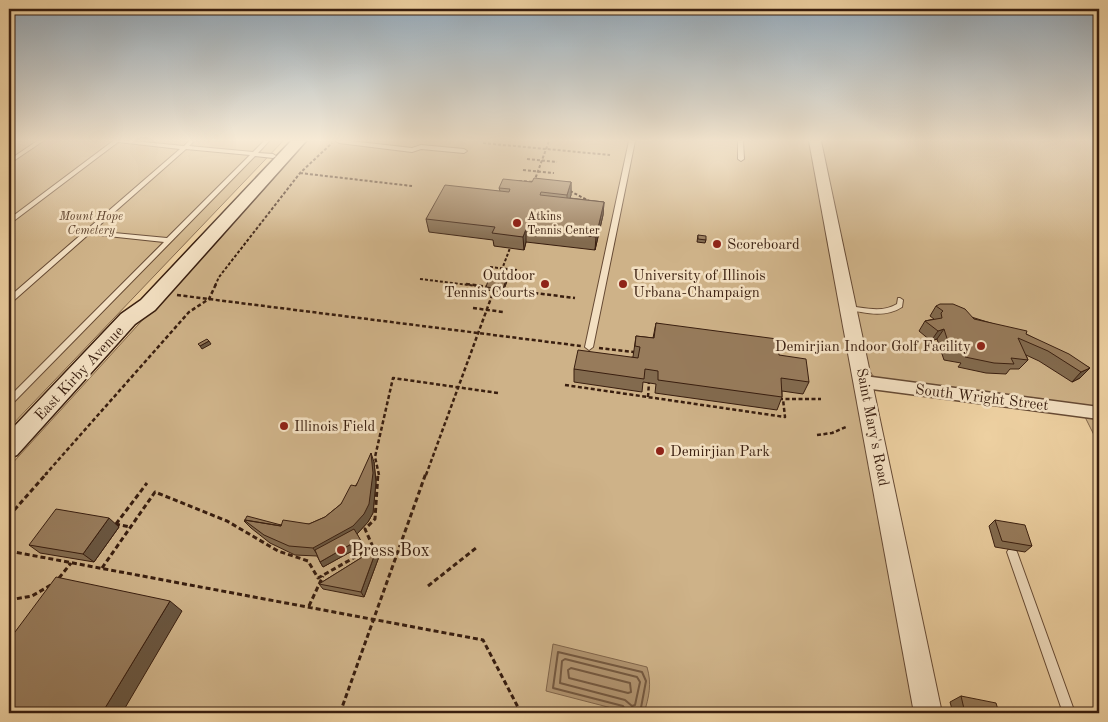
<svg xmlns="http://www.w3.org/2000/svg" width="1108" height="722" font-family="'Old Standard TT',serif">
<rect width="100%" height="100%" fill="#edd0a1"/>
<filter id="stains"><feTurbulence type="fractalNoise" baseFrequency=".004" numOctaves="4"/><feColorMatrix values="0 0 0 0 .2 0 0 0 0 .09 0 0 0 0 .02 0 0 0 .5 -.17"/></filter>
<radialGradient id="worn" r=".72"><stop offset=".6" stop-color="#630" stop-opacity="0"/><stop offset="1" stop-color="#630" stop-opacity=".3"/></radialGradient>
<path fill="#ceb288" stroke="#84684c" d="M9,141H283L9,428Z
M305,141H811L918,713H9V467Z
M820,141H1099V445L1079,405L880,380L873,376L869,369Z"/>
<path fill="#b0936f" stroke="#806449" d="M553,644L647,667C652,684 649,697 644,713H631L546,691Z"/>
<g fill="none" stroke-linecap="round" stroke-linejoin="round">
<path stroke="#74583f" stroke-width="2" d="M565,659L637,677L640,682L635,705L632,706L625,700L560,683L562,661Z
M571,668L630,683L631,692L628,693L569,678L568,670Z
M627,713L623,706L553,688L558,652L642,672L646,681L640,713"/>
<g stroke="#664a34" stroke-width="2">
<path id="service" d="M37,141H43L9,164V160Z
M113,141H133L184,146L189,141H194L189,146L253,152L264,141H269L258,153L273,154L276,156L273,158L255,156L12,404L9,405V397L164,242L89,234L11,303H9V297L180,149L118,142L11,223L9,224V219ZM186,149L250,155L167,238L93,231Z
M336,141H350L412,148L421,145L464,149L467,151L464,153L421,149L412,152L339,143Z
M629,141H635L593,347L589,350L585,347Z
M738,141H743L744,159L741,161L738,159Z
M898,298H900L903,300L902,307C890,315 876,315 861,312C856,311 850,311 846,308L849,306C865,308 882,313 897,304Z
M1012,547L1015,549L1017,552L1075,713H1063L1007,552L1009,549Z"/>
</g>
<g stroke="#664a34" stroke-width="3">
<path id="minor" d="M864,376L1099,407V419L864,388L859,386L856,382L859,378Z"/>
</g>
<g stroke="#664a34" stroke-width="2">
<path id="tertiary" d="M809,141H821L942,713H914Z"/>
</g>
<g stroke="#391e0f" stroke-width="3">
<path id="secondary" d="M291,141H306L155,310L135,324L17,455L9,458V432L121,314L141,300Z"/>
</g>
<path stroke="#391e0f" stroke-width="2" stroke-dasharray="3 2" stroke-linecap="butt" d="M483,143L610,155
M527,159L557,162
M523,170L554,173
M300,173L412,186
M519,181L534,182
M534,182L549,141
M570,191L591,202
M490,267L517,270
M420,279L477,286
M498,280L510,248
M215,286L219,277L300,173L332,143"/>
<path stroke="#391e0f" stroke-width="2.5" stroke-dasharray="4 2.5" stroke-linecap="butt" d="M466,284L489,287
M502,289L575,298
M177,295L581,346
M473,308L503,312
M599,348L634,352
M565,385L785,417L783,399
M648,397L649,382
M779,399H821
M817,435L832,433L846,427
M45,475L189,312L209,299L216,284
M379,475L375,457L393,378L498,393
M426,475L494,290"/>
<path stroke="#391e0f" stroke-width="3" stroke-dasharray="5 3" stroke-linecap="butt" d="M9,516L47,473
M115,524L130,527
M116,524L147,483
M9,551L483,640L521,713
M102,568L155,492L227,521L278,551L308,561L318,578L373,547L365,529L375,519L378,473
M59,578L71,563
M428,586L476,548
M9,600L32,596L51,585
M309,606L323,576
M340,713L426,473"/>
<use href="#service" fill="#f3e0c2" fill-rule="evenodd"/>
<use href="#minor" fill="#f3e0c2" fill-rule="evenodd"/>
<use href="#tertiary" fill="#f3e0c2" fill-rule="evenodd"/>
<use href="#secondary" fill="#f3e0c2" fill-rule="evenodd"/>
</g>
<path fill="#826a4e" stroke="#391e0f" d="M532,182H571V195L570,198L604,202L603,215L595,250L526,242L524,250L494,246L493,240L429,232L426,219L500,191L499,188Z
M698,235L706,240L705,243L697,242Z
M507,281L503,292L486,290V287Z
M936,306L1026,334L1090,368L1080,378L1072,382L1039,361L1026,355L1028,360L1019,369H1010L1006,374L986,373L958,367L961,363L944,360L937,339L931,341L919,331L925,321L934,319L930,316Z
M656,323L779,355L809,382L803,394L782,391V397L777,410L655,393L656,384L643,382L642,392L574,382V369L633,357L636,336L653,338Z
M374,462L376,482L373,513L368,522L357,534L363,545L323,567L317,556L295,555L270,543L251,528L244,521L281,525L309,524L325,517L341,504Z
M995,520L1032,546L1025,552L995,547L989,526Z
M119,527L94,562L40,553L29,545Z
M377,548L380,554L364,597L323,589L319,584Z
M961,696L999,713H953L950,702Z"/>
<path fill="#6a5640" stroke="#391e0f" d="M571,182V195L567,208V195Z
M604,202L603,215L595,250L596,237Z
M526,229V242L524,250L523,237Z
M507,277V281L503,292V289Z
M944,329L937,339L931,341L938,331Z
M209,341L211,344L202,349L200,346Z
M1090,368L1080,378L1072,382L1081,372Z
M371,453L374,462L376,482L373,513L368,522L357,534L318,556L313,548L359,492Z
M109,518L119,527L94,562L83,554Z
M360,539L363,545L323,567L320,562Z
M377,548L380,554L364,597L361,592Z
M170,601L182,611L122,713H102Z"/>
<path fill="#977b5b" stroke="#391e0f" d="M534,178L571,182L567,195L541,192L540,195L604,202L596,237L526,229L523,237L492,233L495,227L426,219L445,185L509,192L510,189L499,188L503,179L532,182Z
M698,235L706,236V240L698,239Z
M490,275L507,277L503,289L486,287Z
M940,304H953L965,309L974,319L1027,331L1026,334L1069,354L1090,368L1081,372L1048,351L1018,338L1028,360L1011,358L1014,364L994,363L965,357L969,353L951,351L944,329L938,331L925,321L942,318L941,313L943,311L936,306Z
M656,323L777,339L779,355L806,359L809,382L781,378L782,397L658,380V371L645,369L644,379L574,369L578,350L638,358L640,347L635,346L636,336L654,338Z
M207,339L209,341L200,346L198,344Z
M371,453L373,473L369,504L364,514L353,526L313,548L289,546L264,535L244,520L281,526L283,520L309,524L325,517L341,504L351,485L356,486Z
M56,509L109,518L83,554L29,545Z
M247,516L281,525V526L245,520Z
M995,520L1025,525L1032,546L1002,541Z
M354,529L360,539L320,562L315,550Z
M377,548L361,592L319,584Z
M56,577L170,601L102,713H9V640Z
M961,696L996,703L999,713H965Z"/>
<linearGradient id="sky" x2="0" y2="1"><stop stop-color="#91a7b8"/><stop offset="0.58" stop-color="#f7ead5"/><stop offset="1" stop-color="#f7ead5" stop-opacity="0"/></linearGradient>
<rect width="1108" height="242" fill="url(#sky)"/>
<g fill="#8f2418" stroke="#f3e0c2" stroke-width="2">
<circle cx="517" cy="223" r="5"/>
<circle cx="717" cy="244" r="5"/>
<circle cx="545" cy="284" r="5"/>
<circle cx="623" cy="284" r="5"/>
<circle cx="981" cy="346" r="5"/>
<circle cx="284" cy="426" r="5"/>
<circle cx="660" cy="451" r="5"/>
<circle cx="341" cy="550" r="5"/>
</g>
<g text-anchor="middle" stroke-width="5" stroke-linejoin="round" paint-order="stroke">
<g font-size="12" font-style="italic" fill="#5e432d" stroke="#f3e0c2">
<text x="91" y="220">Mount Hope<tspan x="91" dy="14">Cemetery</tspan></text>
</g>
<g font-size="12" fill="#391e0f" stroke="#f3e0c2" text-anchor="start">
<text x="527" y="220">Atkins<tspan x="527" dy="14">Tennis Center</tspan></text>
</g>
<g font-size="15" fill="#391e0f" stroke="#f3e0c2" text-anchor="start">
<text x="727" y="249">Scoreboard</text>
<text x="535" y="280" text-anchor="end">Outdoor<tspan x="535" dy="17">Tennis Courts</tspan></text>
<text x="633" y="280">University of Illinois<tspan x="633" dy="17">Urbana-Champaign</tspan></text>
<text x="971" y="351" text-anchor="end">Demirjian Indoor Golf Facility</text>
<text x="294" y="431">Illinois Field</text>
<text x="670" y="456">Demirjian Park</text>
</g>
<g font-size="15" fill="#391e0f" stroke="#f3e0c2">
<text transform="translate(79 373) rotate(-47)" y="5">East Kirby Avenue</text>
<text transform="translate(982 397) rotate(7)" y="5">South Wright Street</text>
<text transform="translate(873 427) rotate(79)" y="5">Saint Mary's Road</text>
</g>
<g font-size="18" fill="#391e0f" stroke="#f3e0c2" text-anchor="start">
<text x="351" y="556">Press Box</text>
</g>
</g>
<rect width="1108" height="722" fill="none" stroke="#edd0a1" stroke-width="30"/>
<rect x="10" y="10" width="1088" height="702" fill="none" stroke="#391e0f" stroke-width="2.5"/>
<rect x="15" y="15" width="1078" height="692" fill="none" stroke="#391e0f"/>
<rect width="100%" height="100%" filter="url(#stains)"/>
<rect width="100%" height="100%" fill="url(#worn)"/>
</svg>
